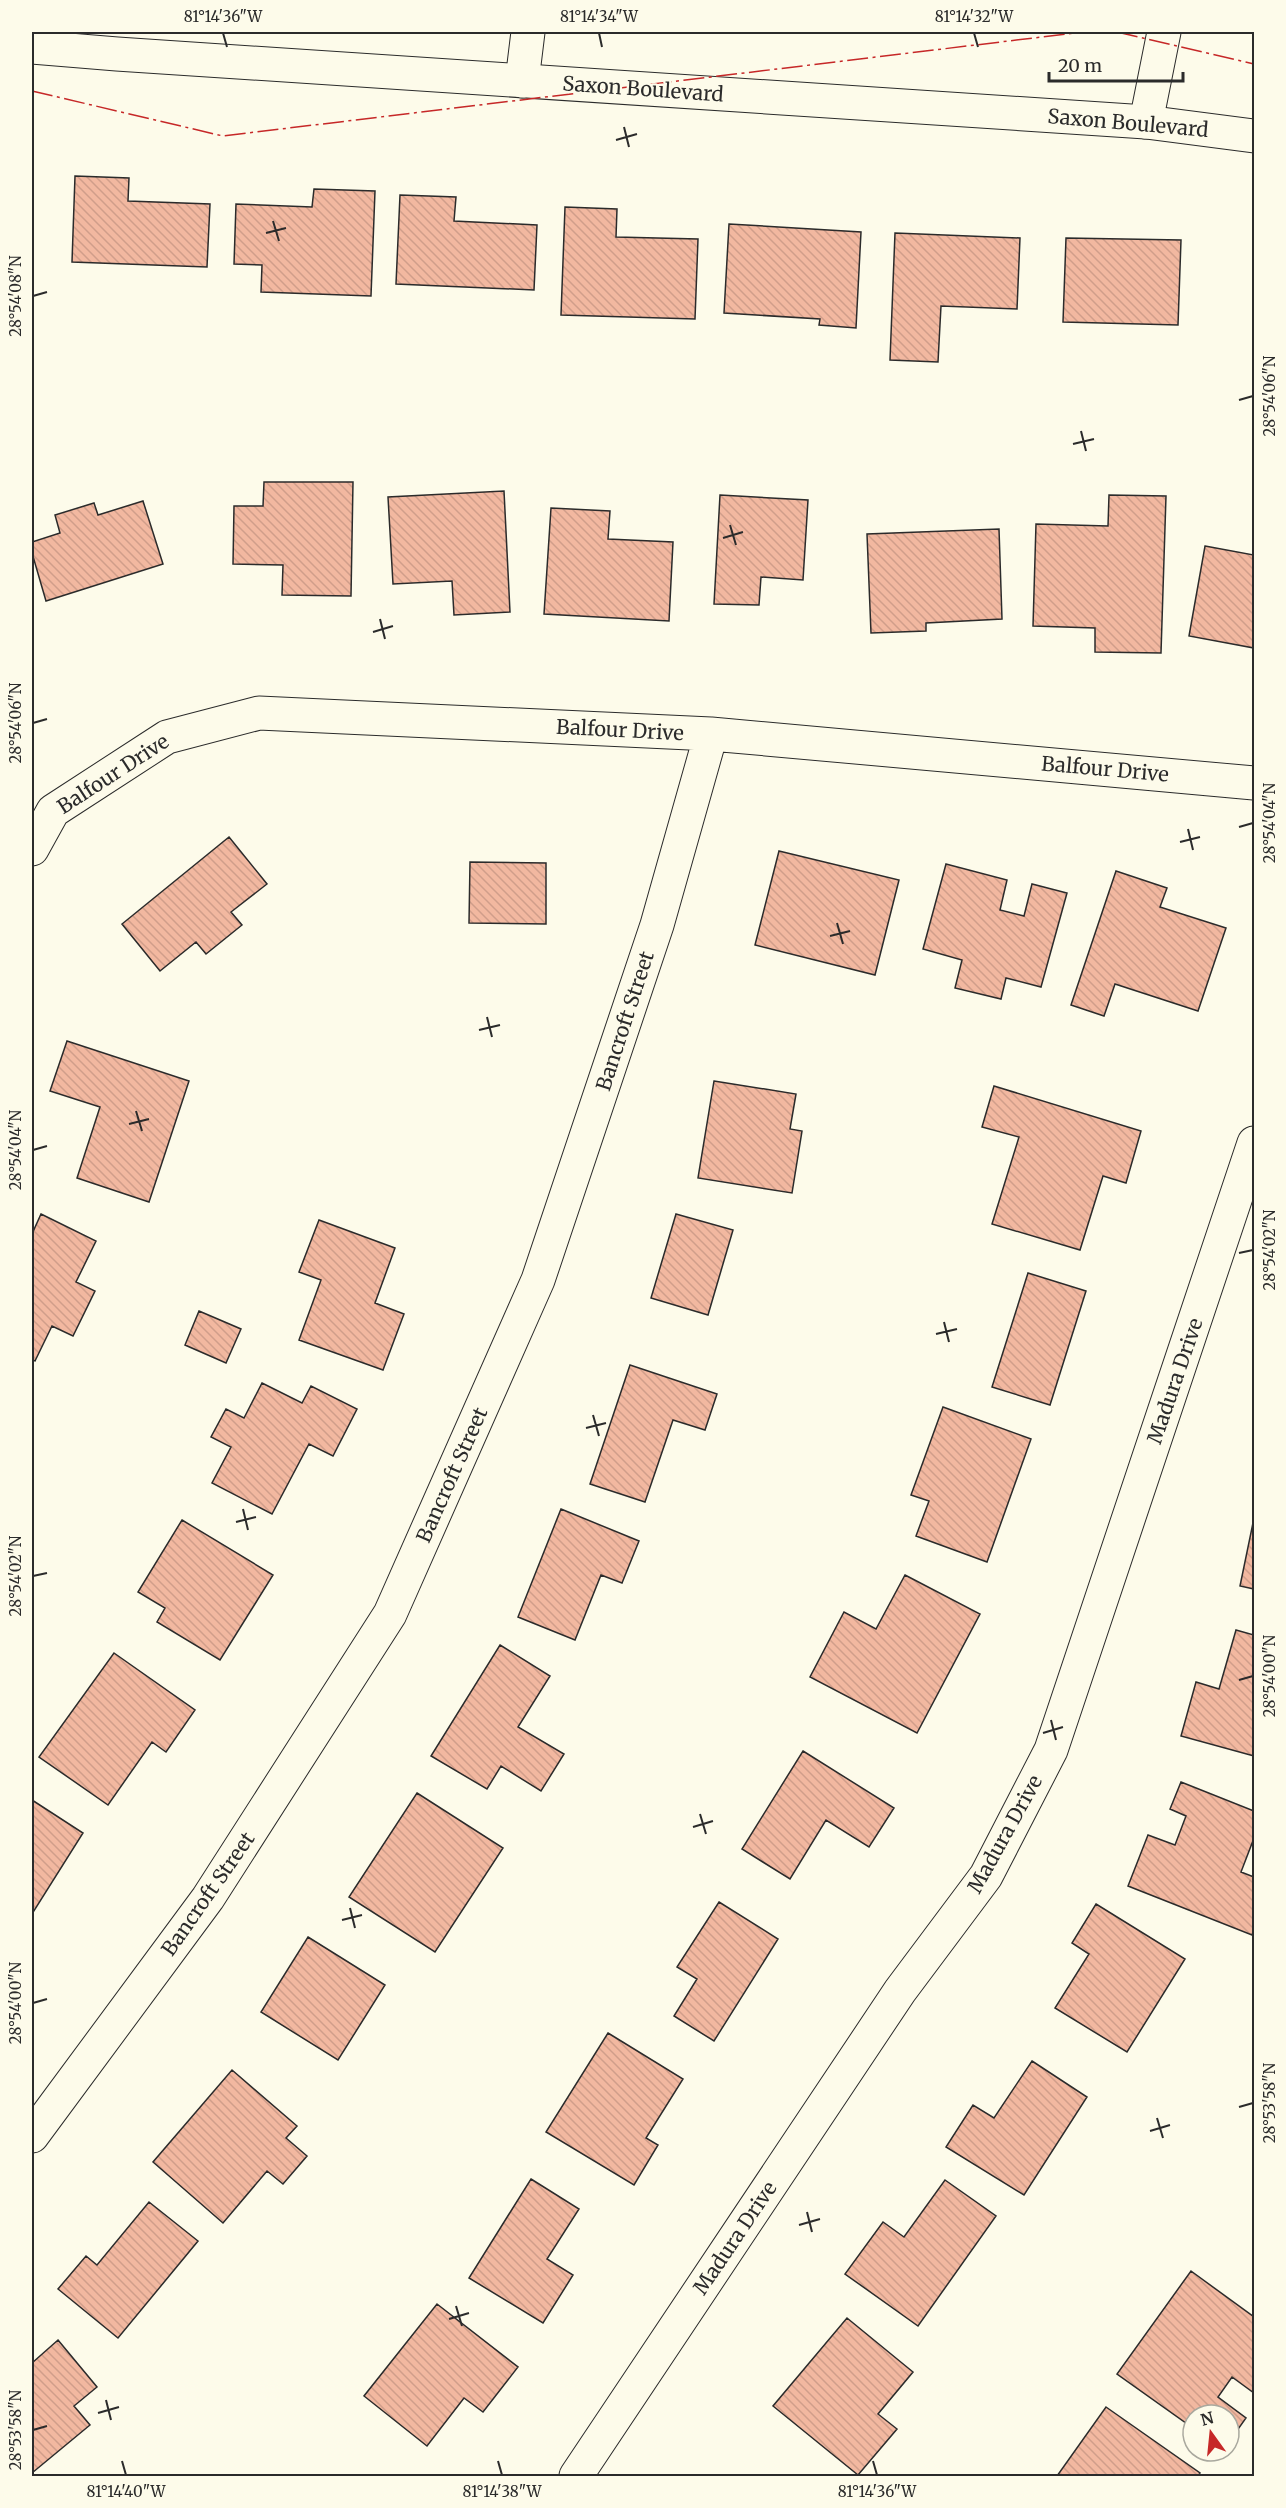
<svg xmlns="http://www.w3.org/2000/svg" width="1286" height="2508" font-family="Merriweather,serif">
<defs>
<pattern id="building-back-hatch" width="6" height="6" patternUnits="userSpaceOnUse" patternTransform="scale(1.5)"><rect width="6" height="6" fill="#f2b8a0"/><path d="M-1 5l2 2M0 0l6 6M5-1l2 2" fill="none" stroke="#d09e8a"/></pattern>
</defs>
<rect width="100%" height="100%" fill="#fdfbea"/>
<path fill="url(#building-back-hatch)" stroke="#2b2b2b" stroke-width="1.5" d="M75,176L129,178L128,201L210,204L207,267L72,262Z
M314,189L375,191L371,296L261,292L262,265L234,264L236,204L312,207Z
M400,195L456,197L454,221L537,225L534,290L396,284Z
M565,207L617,209L616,237L698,239L695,319L561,315Z
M729,224L861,232L856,328L819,325L820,319L724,313Z
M895,233L1020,238L1017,309L941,306L938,362L890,360Z
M1066,238L1181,240L1178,325L1063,322Z
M264,482H353L351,596L282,595L283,565L233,564L234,506H263Z
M504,491L510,612L454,615L452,581L393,584L388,497Z
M720,495L808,500L803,580L761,577L759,605L714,604Z
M1109,495L1166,496L1161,653L1095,652V628L1033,626L1036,524L1108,526Z
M143,501L163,564L46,601L32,553V542L60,533L55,515L94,503L98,515Z
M551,508L610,511L608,539L673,542L669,621L544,614Z
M999,529L1002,619L926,623V631L871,633L867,534Z
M1205,546L1254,555V648L1189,636Z
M229,837L267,884L231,912L242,925L206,954L196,942L160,971L122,924Z
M779,851L899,880L875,975L755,945Z
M470,862L546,863V924L469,923Z
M946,864L1007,880L1000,910L1024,916L1032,884L1067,893L1041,987L1006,978L1001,999L955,988L962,960L923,949Z
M1116,871L1167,888L1160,907L1226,928L1198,1011L1115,984L1104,1016L1071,1005Z
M67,1041L189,1081L149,1202L77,1178L100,1107L50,1091Z
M714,1081L796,1094L790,1129L802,1131L792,1193L698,1178Z
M994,1086L1141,1131L1126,1183L1103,1176L1080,1250L992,1224L1019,1137L982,1127Z
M41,1214L96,1241L76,1282L95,1291L73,1336L52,1326L35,1361L32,1359V1234Z
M676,1214L733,1230L708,1315L651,1298Z
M319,1220L395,1248L375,1303L404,1314L383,1370L299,1340L321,1280L299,1272Z
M1028,1273L1086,1291L1050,1405L992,1387Z
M199,1311L241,1329L226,1363L185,1345Z
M630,1365L717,1394L705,1430L673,1420L645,1502L590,1484Z
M262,1383L302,1403L311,1386L357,1409L333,1456L309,1444L272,1514L212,1483L231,1447L211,1437L226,1409L244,1418Z
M943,1407L1031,1439L987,1562L916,1536L929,1501L911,1495Z
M561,1509L639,1541L622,1583L601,1575L575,1640L518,1617Z
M1254,1518V1589L1240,1586Z
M182,1520L273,1575L220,1660L157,1622L165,1608L138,1592Z
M905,1575L980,1614L917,1733L810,1677L844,1612L876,1629Z
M1236,1630L1254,1635V1756L1181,1736L1196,1682L1219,1689Z
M500,1645L550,1676L518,1727L564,1754L541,1791L501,1766L487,1789L431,1756Z
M114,1653L195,1710L166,1752L152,1742L108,1805L39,1757Z
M803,1751L894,1808L869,1847L826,1820L790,1879L742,1849Z
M1181,1782L1254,1811V1838L1241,1872L1254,1877V1929L1252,1935L1128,1886L1148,1835L1175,1845L1186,1816L1170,1809Z
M417,1793L503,1848L435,1952L349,1897Z
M32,1800L83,1833L32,1914Z
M719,1902L778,1939L714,2041L674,2016L697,1979L677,1967Z
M1096,1904L1185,1959L1127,2052L1055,2008L1089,1954L1072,1943Z
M308,1937L385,1985L338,2060L261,2012Z
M608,2033L683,2079L646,2138L658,2145L634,2185L546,2132Z
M1032,2061L1087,2097L1024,2195L946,2147L973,2105L994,2118Z
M232,2070L297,2126L286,2138L307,2156L283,2184L267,2171L223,2223L153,2162Z
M531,2179L579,2209L547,2259L573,2275L543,2323L469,2278Z
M945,2180L996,2216L918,2326L845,2274L883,2222L904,2237Z
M149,2202L198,2241L118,2338L58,2289L86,2256L97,2265Z
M1191,2271L1254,2317V2393L1232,2377L1218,2397L1246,2418L1229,2442V2415H1193V2428L1117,2374Z
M437,2304L518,2367L483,2412L464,2398L427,2446L364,2396Z
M847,2318L913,2372L878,2414L897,2429L858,2475L773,2406Z
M58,2340L97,2387L74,2406L90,2425L32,2473V2363Z
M1106,2407L1200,2473L1198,2476H1057Z"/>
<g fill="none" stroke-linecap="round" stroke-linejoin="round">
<g stroke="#2b2b2b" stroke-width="35">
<path id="street" d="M522,81L528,32
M1146,122L1164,32
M32,849L53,811L167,737L259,713L711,734L1254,783
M32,2136L208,1898L390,1614L538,1280L657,925L711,734
M576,2476L900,1991L986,1876L1051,1750L1254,1143"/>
</g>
<g stroke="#2b2b2b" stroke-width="35">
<path id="secondary" d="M32,47L117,54L1146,122L1254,136"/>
</g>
<use href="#street" stroke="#fdfbea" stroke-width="33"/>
<use href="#secondary" stroke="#fdfbea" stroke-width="33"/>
<path stroke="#c62828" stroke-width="1.5" stroke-dasharray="21 4.5 3 4.5" stroke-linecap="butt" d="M1117,32L1254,64
M32,91L223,136L1083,32"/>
</g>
<path fill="none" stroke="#2b2b2b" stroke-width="2" d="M223,33L227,47M599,33L602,47M974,33L978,47M624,127L629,147M616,140L637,134M273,221L279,241M266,233L286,228M33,296L47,292M1239,400L1253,396M1081,431L1086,451M1073,444L1094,439M730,525L736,545M723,538L743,532M380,619L385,639M373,632L393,626M33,723L47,719M1239,827L1253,823M1188,829L1193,850M1180,842L1200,837M837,923L843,944M830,936L850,931M487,1017L492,1037M479,1030L500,1025M136,1111L142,1131M129,1124L149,1119M33,1150L47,1146M1239,1253L1253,1250M944,1322L949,1342M936,1334L957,1329M593,1415L599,1436M586,1428L606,1423M243,1509L248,1530M236,1522L256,1517M33,1576L47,1573M1239,1680L1253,1676M1051,1720L1056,1740M1043,1733L1063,1727M700,1814L706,1834M693,1827L713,1821M350,1908L355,1928M342,1920L362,1915M33,2003L47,1999M1239,2107L1253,2103M1157,2118L1163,2138M1150,2131L1170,2125M807,2212L812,2232M799,2225L820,2219M456,2306L462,2326M449,2319L469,2313M106,2400L111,2420M98,2413L119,2407M33,2430L47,2426M122,2461L126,2475M498,2461L502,2475M873,2461L877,2475"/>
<g text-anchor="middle" stroke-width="4.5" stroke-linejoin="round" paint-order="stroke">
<g font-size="20" fill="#2b2b2b" stroke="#fdfbea">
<text transform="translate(643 89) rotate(4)" y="7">Saxon Boulevard</text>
<text transform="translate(1128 123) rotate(5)" y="7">Saxon Boulevard</text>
<text transform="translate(620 730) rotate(3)" y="7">Balfour Drive</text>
<text transform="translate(1105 769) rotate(5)" y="7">Balfour Drive</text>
<text transform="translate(113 774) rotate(-33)" y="7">Balfour Drive</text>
<text transform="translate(625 1021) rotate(-72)" y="7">Bancroft Street</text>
<text transform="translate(1175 1381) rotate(-71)" y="7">Madura Drive</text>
<text transform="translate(452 1475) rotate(-66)" y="7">Bancroft Street</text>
<text transform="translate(1005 1834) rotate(-61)" y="7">Madura Drive</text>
<text transform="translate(208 1894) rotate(-55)" y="7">Bancroft Street</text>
<text transform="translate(735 2238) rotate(-56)" y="7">Madura Drive</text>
</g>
</g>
<rect width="1286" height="2508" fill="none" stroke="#fdfbea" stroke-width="66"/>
<g transform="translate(1211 2433) rotate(345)"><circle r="28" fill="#fdfbea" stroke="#a9a89e" stroke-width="1.5"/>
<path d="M0-4.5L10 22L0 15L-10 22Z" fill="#c62828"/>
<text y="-9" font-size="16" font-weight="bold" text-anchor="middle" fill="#2b2b2b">N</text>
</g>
<path d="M1049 72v9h134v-9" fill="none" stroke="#2b2b2b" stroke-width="3"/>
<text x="1058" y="72" font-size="18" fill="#2b2b2b" stroke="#fdfbea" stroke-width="4.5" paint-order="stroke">20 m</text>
<rect x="33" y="33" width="1220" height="2442" fill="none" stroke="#2b2b2b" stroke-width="2"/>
<g font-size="15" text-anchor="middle" fill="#2b2b2b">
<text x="223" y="22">81°14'36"W</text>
<text x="599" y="22">81°14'34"W</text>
<text x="974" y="22">81°14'32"W</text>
<text transform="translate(16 296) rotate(-90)" y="5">28°54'08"N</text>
<text transform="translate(1270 396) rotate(-90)" y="5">28°54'06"N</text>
<text transform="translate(16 723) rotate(-90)" y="5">28°54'06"N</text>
<text transform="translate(1270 823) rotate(-90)" y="5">28°54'04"N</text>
<text transform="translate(16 1150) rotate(-90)" y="5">28°54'04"N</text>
<text transform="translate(1270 1250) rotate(-90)" y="5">28°54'02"N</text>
<text transform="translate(16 1576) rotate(-90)" y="5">28°54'02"N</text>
<text transform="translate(1270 1676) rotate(-90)" y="5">28°54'00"N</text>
<text transform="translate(16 2003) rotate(-90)" y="5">28°54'00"N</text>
<text transform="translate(1270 2103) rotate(-90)" y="5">28°53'58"N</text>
<text transform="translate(16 2430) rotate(-90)" y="5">28°53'58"N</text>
<text x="126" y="2497">81°14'40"W</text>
<text x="502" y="2497">81°14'38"W</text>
<text x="877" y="2497">81°14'36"W</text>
</g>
</svg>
